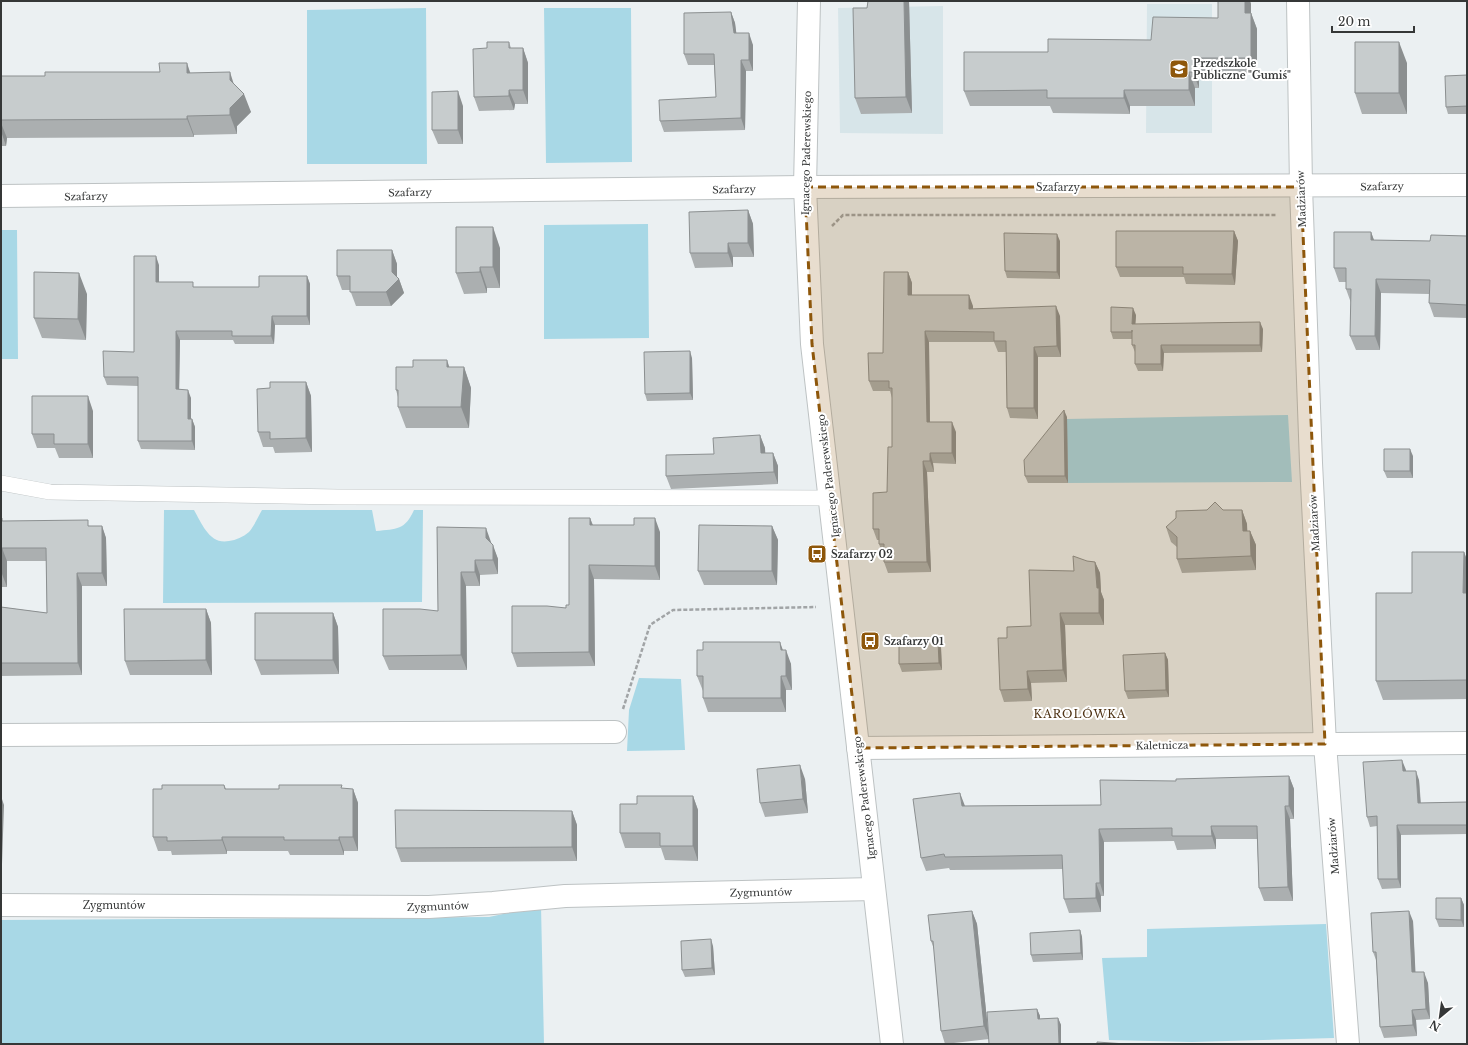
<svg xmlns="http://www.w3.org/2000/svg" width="1468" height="1045" font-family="'Libre Baskerville',serif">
<rect width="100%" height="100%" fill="#ebf0f2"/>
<path fill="#d7e5e9" d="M1147,4H1212V133H1146Z
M943,6V134L840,133L838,8Z"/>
<path fill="#a8d8e6" d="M426,8L427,164H307V10Z
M544,8H631L632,162L546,163Z
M648,224L649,338L544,339V225Z
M1,230H17L18,359H1Z
M1288,415L1292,482L1068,483L1066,419Z
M164,510H194C202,524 210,545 229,541C236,540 243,537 249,532C254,526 258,517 262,510H372L376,531C397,529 405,530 414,510H423L422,602L163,603Z
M639,678L681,679L685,750L627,751L629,710Z
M541,906L544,1044H1V920L489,917Z
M1326,924L1334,1038L1192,1042L1109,1040L1102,958L1147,957V929Z"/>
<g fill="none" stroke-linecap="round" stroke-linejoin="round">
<g stroke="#bdc2c3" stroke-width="16">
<path id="service" d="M1,483L50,492L338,497L831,498"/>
</g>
<g stroke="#bdc2c3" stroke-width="24">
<path id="minor" d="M1298,1L1301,187L1311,463L1325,744L1348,1044
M1,196L805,187L1467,185
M1,735L615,732
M858,748L1467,743
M1,905L429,907L493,903L565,896L874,889"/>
</g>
<g stroke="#bdc2c3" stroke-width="24">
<path id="tertiary" d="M809,1L805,187L812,344L892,1044"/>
</g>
<path stroke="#a1a4a6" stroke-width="2.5" stroke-dasharray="4 2" stroke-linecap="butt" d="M832,226L843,215H1276
M623,709L650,625L673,610L816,607"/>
<use href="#service" stroke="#fff" stroke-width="15"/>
<use href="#minor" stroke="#fff" stroke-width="22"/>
<use href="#tertiary" stroke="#fff" stroke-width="22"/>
</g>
<path fill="#abafb0" d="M868,1H909L912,113L861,114L855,98L867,8Z
M1218,1H1250L1251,4V13L1257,29V74L1199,73V88H1195V106H1130V114L1053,113L1050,106H970L964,91L1048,52L1151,40L1218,18Z
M731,12L735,23L736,33L753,45V71H746L745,130L664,132L660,121L716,97L714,65H688L684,54Z
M509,42L511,48H523L528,63V104H515L514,110L479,111L474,97L487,48Z
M1407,63V114H1362L1355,93Z
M190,73L234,84L251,112L237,126V134L194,135V137L7,138L6,146H1V76H45Z
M1467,75V114H1448L1446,107Z
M463,106V144H438L432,130Z
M748,210L753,224L754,257H733V267L695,268L690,253Z
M1234,231L1238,241L1235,285L1186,284L1184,277H1120L1116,267Z
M1371,232L1374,240L1430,241L1467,236V318L1434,317L1429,303V294L1381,293L1380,350H1356L1350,336L1351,303L1346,289V282H1339L1334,268Z
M1060,241V279L1007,278L1005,271Z
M500,248V288H487V293L464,294L456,273Z
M392,250L397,264V277L399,279L404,293L391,306H356L350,290H342L337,276Z
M159,265V282L194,287H259L307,276L310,284V325H275L274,344H235L233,340H180L179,389L191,398V419H192L195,427V450L141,449L138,441V386L107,385L104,377L134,352Z
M908,272L912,283V295L973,306V309L1060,316L1061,357H1038V419L1010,418L1007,408L1006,352H998L994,342H929L930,422L956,432V464L933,463L934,472H927L931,572L888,573L884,562V554L883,555L879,544V540H877L873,529L887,492L892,447V398L890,391H873L869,381L883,353Z
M87,294L86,340L42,338L34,318Z
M1136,315L1135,324L1263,329L1262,352L1164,353L1163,371H1138L1135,364V352L1132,345V339H1113L1111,332Z
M692,358L693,400L647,401L645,394Z
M449,367H464L471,388L469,428H406L398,407V397L396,390Z
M306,382L311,396L312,452L275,453L273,447H263L258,432L270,388Z
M93,411V458H59L55,448H37L32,434Z
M1067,417L1068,483H1028L1025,476Z
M760,435L765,448V453H773L778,466V484L671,489L666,476L714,454Z
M1413,456V478H1387L1384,471Z
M1223,510H1242L1247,524V531H1250L1256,545V570L1182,573L1177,559V547L1171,542L1166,527Z
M1,518L3,521L91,526H102L106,538L107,586H82V675L1,676V607L47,613L46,561H7V587H1Z
M590,518L593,525L660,532V580L594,579L595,666L517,667L512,653L569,605Z
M772,526L778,540L777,585H704L698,571Z
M437,527L491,542L498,559V574L480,575V586H466L467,670H389L383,656L438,611Z
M1464,552L1467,560V699L1383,700L1376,681L1412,593Z
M1087,561L1095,562L1100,573L1101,592L1104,600V625H1065L1067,682L1031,683L1032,701L1004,702L1000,690L1007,638L1031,626L1074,571Z
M206,609L211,623L212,675H130L125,661Z
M333,613L338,627L339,674L261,675L255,660Z
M938,641L941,648L942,670L902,672L899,664Z
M783,650L791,664L792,690H786V712H708L703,698V691L697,676Z
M1165,653L1168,660L1169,697L1128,699L1125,691Z
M1406,770V771L1419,780L1421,803L1467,802V834L1401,835V888L1382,889L1378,879L1377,826L1370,827L1367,817Z
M1289,776L1294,789V819H1290L1293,901H1264L1259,888L1257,839H1216V849L1177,850L1174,841L1104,842V896H1101V912L1069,913L1064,899L1063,869L950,870L949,868L926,871L921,858L965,806L1101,805L1176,781Z
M805,779L808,813L765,817L760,803Z
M224,785L226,789H353L358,803V851H344V855H290L288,851H227V854L172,855L171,851H158L153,837L162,789Z
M693,796L698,810V861L665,860L661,848H625L620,833L637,804Z
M572,811L577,825V861L401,862L396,848Z
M1461,898L1464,905V927H1439L1436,919Z
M972,911L977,924L988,1030L1037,1009L1040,1016V1019L1058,1018L1061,1025L989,1039L945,1044L941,1031L934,949L931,941Z
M1413,921L1415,972L1428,983L1430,1019L1416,1020L1417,1036L1384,1038L1380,1027L1376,960L1373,952Z
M1080,930L1082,937L1083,960L1033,962L1031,955Z
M713,946L715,975L685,977L682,970Z"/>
<path fill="#8b8f90" d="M904,1H909L912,113L906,97Z
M1245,1H1250L1251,4V29L1245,13Z
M731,12L735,23L738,45L734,33Z
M1251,13L1257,29V74L1251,58Z
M749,33L753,45V71L749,60Z
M1399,42L1407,63V114L1399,93Z
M523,48L528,63V104L523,90Z
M1193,58L1199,73V88L1193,72Z
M741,60L746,71L745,130L741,118Z
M187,63L193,81L187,73Z
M230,72L236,91L230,80Z
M1189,72L1195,88V106L1189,90Z
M509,90L515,104L514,110L509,96Z
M1124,90L1130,106V114L1124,98Z
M458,91L463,106V144L458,130Z
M244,94L251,112L237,126V134L230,115V108Z
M187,116L194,135V137L187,119Z
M1,123L7,138L6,146L1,131Z
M748,210L753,224L754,257L748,243Z
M493,227L500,248V288L493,267Z
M1234,231L1238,241L1235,285L1232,274Z
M1371,232L1376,246L1371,240Z
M1057,234L1060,241V279L1057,272Z
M728,243L733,257V267L728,253Z
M392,250L397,264V281L399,279L404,293L391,306L386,292L392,272Z
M156,256L159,265V290L156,282Z
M480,267L487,288V293L480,272Z
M908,272L912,283V306L908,295Z
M79,273L87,294L86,340L78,319Z
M307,276L310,284V325L307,316Z
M1376,279L1381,293L1380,350L1375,336Z
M969,295L973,306V320L969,309Z
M1056,306L1060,316L1061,357L1057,346Z
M1133,308L1136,315L1135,331L1132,324Z
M272,316L275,325L274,344L271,336Z
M1260,322L1263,329L1262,352L1260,345Z
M176,331L180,340L179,398L176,389Z
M925,331L929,342L930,432L927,422Z
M1161,345L1164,353L1163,371L1161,364Z
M1034,347L1038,357V419L1034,408Z
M690,351L692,358L693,400L690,393Z
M447,360L454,381L447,367Z
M464,367L471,388L469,428L461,407Z
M306,382L311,396L312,452L306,438Z
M188,390L191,398V427L188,419Z
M88,396L93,411V458L88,444Z
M1064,410L1067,417L1068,483L1065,476Z
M192,419L195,427V450L192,441Z
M952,422L956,432V464L952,453Z
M760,435L765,448L766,466L761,453Z
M1410,449L1413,456V478L1410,471Z
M773,453L778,466V484L774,472Z
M930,453L933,463L934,472L930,461Z
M923,461L927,472L931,572L927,562Z
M1242,510L1247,524L1248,545L1243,531Z
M590,518L595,532L590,525Z
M655,518L660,532V580L655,566Z
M102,526L106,538L107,586L102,573Z
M772,526L778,540L777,585L772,571Z
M486,528L491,542V552L486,538Z
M1250,531L1256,545V570L1251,556Z
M493,545L498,559V574L493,560Z
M2,548L7,561V587L2,574Z
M1464,552L1467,560V603L1463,593Z
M475,560L480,575V586L475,572Z
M1095,562L1100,573L1101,592L1104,600V625L1099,613Z
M589,565L594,579L595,666L589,652Z
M461,572L466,586L467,670L461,655Z
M77,573L82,586V675L78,663Z
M206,609L211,623L212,675L206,660Z
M333,613L338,627L339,674L333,660Z
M1060,613L1065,625L1067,682L1063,670Z
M938,641L941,648L942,670L939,663Z
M780,642L785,656L781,650Z
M786,650L791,664L792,690L786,676Z
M1165,653L1168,660L1169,697L1166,690Z
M1027,671L1031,683L1032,701L1028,689Z
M781,676L786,690V712L781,698Z
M1402,760L1406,770V781L1403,771Z
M800,765L805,779L808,813L803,799Z
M1416,771L1419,780L1421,813L1418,803Z
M1289,776L1294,789V819L1289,806Z
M353,789L358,803V851L353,837Z
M960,793L965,806H962Z
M1,796L4,805L2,864L1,860Z
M693,796L698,810V861L693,846Z
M1285,806L1290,819L1293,901L1288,887Z
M572,811L577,825V861L572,847Z
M1397,825L1401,835V888L1398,879Z
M1211,826L1216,839V849L1212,836Z
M1099,829L1104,842V896L1100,883Z
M222,837L227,851V854L222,840Z
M339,837L344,851V855L339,840Z
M1096,883L1101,896V912L1096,898Z
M1461,898L1464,905V927L1461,920Z
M972,911L977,924L989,1039L984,1026Z
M1409,911L1413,921L1416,983L1412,972Z
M1080,930L1082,937L1083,960L1081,953Z
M711,939L713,946L715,975L712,968Z
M1424,972L1428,983L1430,1019L1426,1009Z
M1037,1009L1040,1016V1026L1038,1019Z
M1412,1010L1416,1020L1417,1036L1413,1025Z
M1058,1018L1061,1025V1044H1059Z"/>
<path fill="#c7cccd" stroke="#8b8f90" d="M868,1H904L906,97L855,98L853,8H867Z
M1218,1H1245V13H1251V58H1193V72H1189V90H1124V98H1047V90L964,91V52H1048V39L1151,40L1153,17L1218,18Z
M731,12L734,33H749V60H741V118L660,121L659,100L716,97L714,54H684V13Z
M487,42H509V48H523V90H509V96L474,97L473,49L487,48Z
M1355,42H1399V93H1355Z
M159,63H187V73L230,72V80L244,94L230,108V115L187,116V119L1,120V76H45V72H160Z
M1467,75V106L1446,107L1445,76Z
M458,91V130H432V92Z
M748,210V243H728V253H690L689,212Z
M456,227H493V267H480V272L456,273Z
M1116,231H1234L1232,274H1183V267H1116Z
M1334,232H1371V240L1430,241L1431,235L1467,236V305L1429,303L1430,280L1376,279L1375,336H1350L1351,289H1346V268H1334Z
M1004,233L1057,234V272L1005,271Z
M337,250H392V272L399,279L386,292H350V276H337Z
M134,256H156V282H193V287H259V276H307V316H272L271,336H232V331H176V389L188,390V419H192V441H138V377H104L103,351L134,352Z
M34,272L79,273L78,319L34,318Z
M884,272H908V295H969V309L1056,306L1057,346L1034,347V408H1007L1006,341H994V332L925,331L927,422H952V453H930V461H923L927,562H884V544H879V529H873V493L887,492L888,447H892V388H889V381H869L868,353H883Z
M1111,307L1133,308L1132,324L1260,322V345H1161V364H1135V345H1132V330V332H1111Z
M690,351V393L645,394L644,352Z
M413,360H447V367H464L461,407H398V390H396V367H413Z
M270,382H306V438L270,439V432H258L257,389L270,388Z
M32,396H88V444H54V434H32Z
M1064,410L1065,476H1025L1024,460Z
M760,435L761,453H773L774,472L666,476V455L714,454L713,438Z
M1384,449H1410V471H1384Z
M1215,502L1223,510H1242L1243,531H1250L1251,556L1177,559V537L1166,527L1176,518V511L1207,510Z
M1,518H2V521L88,520V526H102V573H77L78,663H1V607L47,613L46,548H2V574H1Z
M569,518H590V525H634V518H655V566L589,565V652L512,653V606H547L566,608V605H569Z
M699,525L772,526V571H698Z
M437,527L486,528V538L493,545V560H475V572H461V655L383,656V609H420L438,611Z
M1412,552H1464L1463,593H1467V680L1376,681V593H1412Z
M1073,556L1087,561L1095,562L1097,588H1099V613H1060L1063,670L1027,671L1028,689L1000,690L998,638H1007V627L1031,626L1029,570L1074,571Z
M124,609H206V660L125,661Z
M255,613H333V660H255Z
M938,641L939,663L899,664V642Z
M703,642H780L781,650H786V676H781V698H703V676H697V650H703Z
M1165,653L1166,690L1125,691L1123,655Z
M1402,760L1403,771H1416L1418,803L1467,802V825H1397L1398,879H1378L1377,816L1367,817L1363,762Z
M800,765L803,799L760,803L757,769Z
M1289,776V806H1285L1288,887L1259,888L1257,826H1211L1212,836H1172V828L1099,829L1100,883H1096V898L1064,899L1062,855L945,857L944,854L921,858L913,799L960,793L962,806L1101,805L1100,780L1176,781V779Z
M162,785H224L225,789H279V785H342L341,788L353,789V837H339V840H284V837H222V840L167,841V837H153V789H162Z
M637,796H693V846H660V833H620V804H637Z
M395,810L572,811V847L396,848Z
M1436,898H1461V920L1436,919Z
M972,911L984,1026L941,1031L933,941H931L928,915Z
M1409,911L1412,972H1424L1426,1009L1412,1010L1413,1025L1380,1027L1376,952H1373L1371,913Z
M1080,930L1081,953L1031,955L1030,933Z
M711,939L712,968L682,970L681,941Z
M1037,1009L1038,1019L1058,1018L1059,1044H989L987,1012Z
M1097,1042L1126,1044H1097Z"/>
<path fill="#8e570b" fill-opacity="0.2" stroke="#8e570b" stroke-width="3" stroke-dasharray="8 5" stroke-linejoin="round" d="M805,187H1301L1325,744L858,748L812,344Z"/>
<defs>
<g id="school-square" transform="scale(1)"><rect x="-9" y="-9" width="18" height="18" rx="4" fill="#8e570b" stroke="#fff"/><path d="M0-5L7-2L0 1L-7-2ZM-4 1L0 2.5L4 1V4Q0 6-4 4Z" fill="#fff"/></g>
<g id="bus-square" transform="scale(1)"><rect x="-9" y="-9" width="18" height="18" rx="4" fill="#8e570b" stroke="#fff"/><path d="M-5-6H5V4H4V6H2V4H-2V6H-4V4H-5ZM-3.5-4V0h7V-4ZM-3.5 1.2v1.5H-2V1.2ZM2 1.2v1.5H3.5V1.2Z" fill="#fff"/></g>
</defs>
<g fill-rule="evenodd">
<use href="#school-square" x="1179" y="69"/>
<use href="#bus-square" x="817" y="554"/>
<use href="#bus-square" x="870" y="641"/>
</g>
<g text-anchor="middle" stroke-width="4" stroke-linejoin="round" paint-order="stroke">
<g font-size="10" font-weight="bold" fill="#353737" stroke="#fff" text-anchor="start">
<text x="1193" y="67">Przedszkole<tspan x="1193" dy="12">Publiczne "Gumiś"</tspan></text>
<text x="831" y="558">Szafarzy 02</text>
<text x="884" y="645">Szafarzy 01</text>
</g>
<g font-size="10" fill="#353737" stroke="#fff">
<text transform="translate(806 153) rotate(-89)" y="4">Ignacego Paderewskiego</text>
<text transform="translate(1382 186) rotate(-1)" y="4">Szafarzy</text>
<text x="1058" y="191">Szafarzy</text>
<text transform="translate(734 189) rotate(-1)" y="4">Szafarzy</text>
<text transform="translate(410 192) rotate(-1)" y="4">Szafarzy</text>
<text transform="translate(86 196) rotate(-1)" y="4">Szafarzy</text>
<text transform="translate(1301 199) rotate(-92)" y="4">Madziarów</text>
<text transform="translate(828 476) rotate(-97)" y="4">Ignacego Paderewskiego</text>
<text transform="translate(1314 523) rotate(-93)" y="4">Madziarów</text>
<text transform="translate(1162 745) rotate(-1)" y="4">Kaletnicza</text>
<text transform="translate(864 798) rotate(-97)" y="4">Ignacego Paderewskiego</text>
<text transform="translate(1333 846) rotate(-94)" y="4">Madziarów</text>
<text transform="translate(761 892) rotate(-1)" y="4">Zygmuntów</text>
<text x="114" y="909">Zygmuntów</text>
<text transform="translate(438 906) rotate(-2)" y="4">Zygmuntów</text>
</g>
<g font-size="11" letter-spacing="1" fill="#4e3213" stroke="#fff">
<text x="1080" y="718">KAROLÓWKA</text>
</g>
</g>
<rect width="1468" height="1045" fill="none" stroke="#353737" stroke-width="4"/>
<g transform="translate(1440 1017) rotate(209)" stroke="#ffffff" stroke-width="3" paint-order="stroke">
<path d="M0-3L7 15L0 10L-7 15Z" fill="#353737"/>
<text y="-6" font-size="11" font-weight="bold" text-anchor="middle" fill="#353737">N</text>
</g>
<path d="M1332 26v6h82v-6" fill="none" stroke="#353737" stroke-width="2"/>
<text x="1338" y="26" font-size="12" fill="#353737" stroke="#ffffff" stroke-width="3" paint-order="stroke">20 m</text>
</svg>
